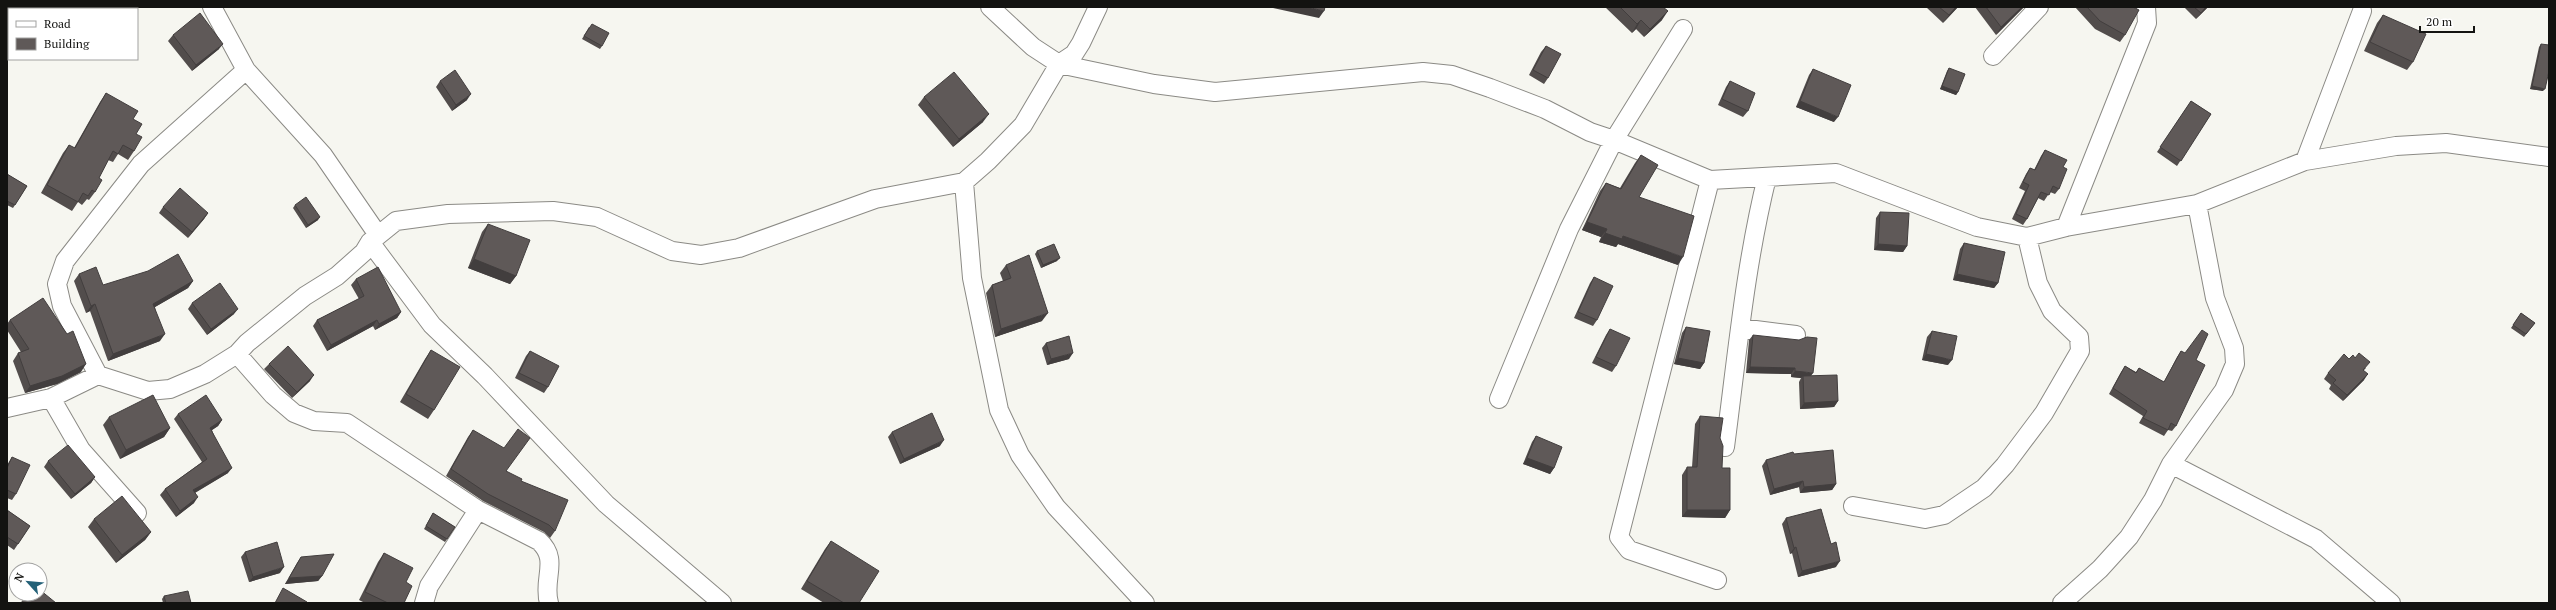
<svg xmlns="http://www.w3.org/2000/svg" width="2556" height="610" font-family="'PT Serif',serif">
<rect width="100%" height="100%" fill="#f6f6f0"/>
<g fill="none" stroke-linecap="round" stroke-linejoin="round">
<g stroke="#8b8a85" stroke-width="20">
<path id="street" d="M212,7L246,70L323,155L378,235
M990,7L1033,47L1059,64L1154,84L1215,92L1423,72L1452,75L1490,88L1545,109L1590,132L1614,140L1710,180L1836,173L1977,227L2027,237L2066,227L2197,204L2305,161L2396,146L2446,143L2549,157
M1993,56L2039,7
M2305,161L2362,11
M1710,180L1619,537L1629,550L1717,580
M964,182L972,278L999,410L1020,455L1056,507L1145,603
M2066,227L2147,23L2146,7
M370,242L432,325L485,376L606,504L722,603
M1740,328L1796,335
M237,354L273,395L294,413L314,421L347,423L478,510L539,541C560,560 542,579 549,603
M98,375L62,306L57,284L65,261L141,164L246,70
M51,398L81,450L137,513
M1499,399L1569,229L1614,140L1683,29
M7,408L51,398L98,375L148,391L170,389L205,374L237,354L247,343L305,296L337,276L364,252L370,242L396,221L448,214L553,211L597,217L672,251L701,255L739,248L875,199L964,182L988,161L1023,125L1059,64L1074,54L1081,43L1098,7
M1725,447C1737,356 1745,266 1767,177
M2171,464L2316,539L2391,603
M1853,506L1925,519L1944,515L1984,488L2005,465L2044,413L2080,351L2079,337L2052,311L2038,283L2027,237
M424,603L429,586L478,510
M2062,603L2100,569L2129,537L2153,500L2171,464L2224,390L2235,364L2234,348L2215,298L2197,204"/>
</g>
<use href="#street" stroke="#fff" stroke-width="18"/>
</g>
<path fill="#524d4c" d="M1605,7H1663L1662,20L1644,37L1636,29L1632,33Z
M1926,7H1958L1943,23Z
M1975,7H2024L1996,35Z
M2075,7H2133L2125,35L2120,42L2095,29Z
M2184,7H2208L2196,19Z
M2383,15L2413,62L2407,70L2364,51L2377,23Z
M589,27L602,46L600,49L582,39Z
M173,35L219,49L192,71L168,41Z
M2541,44L2543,91L2530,89L2539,47Z
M1546,46L1548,78L1544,84L1529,75L1541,52Z
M1949,68L1958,92L1956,95L1940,89L1947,71Z
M1813,69L1834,122L1796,107L1809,75Z
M440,81L467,100L452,111L436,87Z
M1730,81L1748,111L1743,117L1718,105L1726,87Z
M106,93L133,119L136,134L134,151L128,160L118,154L113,162L108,160L99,178L95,192L89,200L87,199L82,205L78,202L72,211L41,193L63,153L69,145L74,148L100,102Z
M924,97L983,122L953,147L918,105Z
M2191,101L2211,114L2177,166L2157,152Z
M2045,150L2063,167L2059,189L2055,194L2050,192L2044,201L2038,198L2027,219L2023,225L2012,219L2025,191L2019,188L2026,174L2030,168L2034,170L2041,156Z
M1641,155L1639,197L1678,265L1618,244L1616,247L1599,242L1601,237L1582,230L1600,191L1606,183L1620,188L1635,163Z
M7,174L27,186L13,208L7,205Z
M295,205L318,220L306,228L293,208Z
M163,207L208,213L204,219L188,238L159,213Z
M1880,212L1907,246L1903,252L1874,250L1876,218Z
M488,224L516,276L510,284L468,268L482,232Z
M1964,243L1998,283L1994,288L1953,280L1960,249Z
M1037,251L1057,261L1041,268L1035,254Z
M1006,265L1042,321L995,337L986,293L992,285L1003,281L1000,273Z
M79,274L103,285L193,281L188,288L155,307L160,341L108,361L90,311L86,313L74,281Z
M1594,277L1597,320L1593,326L1574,318L1590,283Z
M356,279L401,312L397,318L375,330L373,326L327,351L313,326L317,320L359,299L351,285Z
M192,303L234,314L207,335L188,309Z
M2521,313L2535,323L2524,337L2511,328Z
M10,320L81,372L57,384L25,393L13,361L18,353L21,352L7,330V324Z
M1686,327L1704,363L1700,369L1674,364L1682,333Z
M1610,329L1616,366L1612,372L1592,363L1606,335Z
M1932,331L1948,365L1922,360L1927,337Z
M1753,335L1811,376L1838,401L1834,407L1800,409L1799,382L1801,378L1791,377V374L1746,373L1749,340Z
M1046,343L1069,359L1047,365L1042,348Z
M431,350L434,410L428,419L400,402L425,359Z
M530,351L548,387L544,393L515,378L526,356Z
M2181,351L2196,360L2176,426L2172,431L2168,430L2164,436L2139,423L2143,416L2109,394L2121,372L2125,366L2136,372L2139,368L2164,382L2177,357Z
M2349,359L2366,368L2363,371L2364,380L2343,401L2329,389L2331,385L2324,379L2328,373Z
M269,364L310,381L292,398L264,369Z
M178,414L222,420L218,426L212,430L228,473L195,493L194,503L176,517L160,495L165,489L202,462L174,419Z
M1700,416L1722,468L1730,510L1725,518L1682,517V475L1687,467H1692L1695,424Z
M109,417L170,428L164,437L120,459L103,425Z
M473,430L506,471L521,481L555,531L550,538L544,532L483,501L446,476L468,437Z
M892,432L940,446L900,464L888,437Z
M1536,436L1554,468L1550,474L1523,464L1532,442Z
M1794,454L1836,484L1832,490L1800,493L1799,487L1770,495L1762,466L1766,460Z
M12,457L16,494L12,500L7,498V465Z
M48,461L95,477L91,483L71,499L44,467Z
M7,510L30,526L14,550L7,545Z
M433,513L455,527L445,542L424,529Z
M1786,518L1836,567L1798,577L1792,553L1790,554L1782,524Z
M94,519L151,532L145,540L116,563L88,527Z
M831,541L859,603H824L801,589L825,549Z
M245,552L280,573L249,582L241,557Z
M384,553L406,582L404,603H365L359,600L378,562Z
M301,557L322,576L318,581L285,584L297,563Z
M164,596L191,603H163L162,599Z"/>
<path fill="#423e3e" d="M1274,7H1307L1324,11L1319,18L1273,8Z
M1956,7H1958L1943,23L1949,15Z
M2022,7H2024L1996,35L2001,27Z
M2206,7H2208L2196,19Z
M1668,11L1662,20L1644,37L1650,29Z
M1641,20L1636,29L1632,33L1637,24Z
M223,44L219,49L192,71L196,65Z
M1942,86L1958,92L1956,95L1940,89Z
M2532,86L2545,89L2543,91L2530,89Z
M471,94L467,100L452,111L456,105Z
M1800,101L1838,117L1834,122L1796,107Z
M989,114L983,122L953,147L959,139Z
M208,213L204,219L188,238L192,232Z
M320,217L318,220L306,228L308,225Z
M1587,222L1607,229L1601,237L1582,230Z
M1605,233L1623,236L1683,257L1678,265L1618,244L1616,247L1599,242Z
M1878,244L1907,246L1903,252L1874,250Z
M1060,258L1057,261L1041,268L1043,265Z
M474,259L516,276L510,284L468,268Z
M1957,274L1998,283L1994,288L1953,280Z
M193,281L188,288L148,311L153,304Z
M95,304L90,311L86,313L91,306Z
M238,309L234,314L207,335L211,329Z
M401,312L397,318L375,330L379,324Z
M1048,313L1042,321L995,337L1001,329Z
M377,320L373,326L327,351L331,345Z
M165,334L160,341L108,361L113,354Z
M1073,353L1069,359L1047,365L1051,359Z
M1926,354L1952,360L1948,365L1922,360Z
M1678,358L1704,363L1700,369L1674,364Z
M86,364L81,372L57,384L25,393L30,386Z
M1750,367L1795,368L1791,374L1746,373Z
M1795,371L1813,373L1809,379L1803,376L1801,378L1791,377Z
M2368,374L2364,380L2343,401L2347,395Z
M314,375L310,381L292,398L297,392Z
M1838,401L1834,407L1800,409L1804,403Z
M222,420L218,426L206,434L210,428Z
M170,428L164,437L120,459L126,450Z
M944,440L940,446L900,464L904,459Z
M1527,458L1554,468L1550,474L1523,464Z
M232,468L228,473L189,496L193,490Z
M95,477L91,483L71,499L75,494Z
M1803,481L1799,487L1770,495L1774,489Z
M1836,484L1832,490L1800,493L1804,487Z
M198,497L194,503L176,517L180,511Z
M1687,510H1730L1725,518L1682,517Z
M151,532L145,540L116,563L122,555Z
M1796,547L1792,553L1790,554L1794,548Z
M1840,561L1836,567L1798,577L1802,571Z
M284,567L280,573L249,582L253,577Z
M322,576L318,581L285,584L289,578Z"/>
<path fill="#5f5958" stroke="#423e3e" d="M1307,7H1325L1324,11Z
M1620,7H1663L1668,11L1650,29L1641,20L1637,24Z
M1939,7H1956L1949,15Z
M1986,7H2022L2001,27Z
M2087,7H2133L2139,10L2125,35L2100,21Z
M2194,7H2206L2201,13Z
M200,13L223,44L196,65L173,35Z
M2383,15L2426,34L2413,62L2370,42Z
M592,24L609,33L602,46L584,36Z
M2541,44L2549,45V71L2545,89L2532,86Z
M1546,46L1561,54L1548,78L1533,70Z
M1949,68L1965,74L1958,92L1942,86Z
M1813,69L1851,85L1838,117L1800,101Z
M455,70L471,94L456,105L440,81Z
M954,72L989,114L959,139L924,97Z
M1730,81L1755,93L1748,111L1722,99Z
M106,93L138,111L133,119L142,124L136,134L142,137L134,151L123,145L118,154L113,151L99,178L102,180L95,192L92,190L88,196L83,193L78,202L47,185L69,145L75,148Z
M2191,101L2211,114L2181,161L2160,147Z
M2045,150L2067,160L2063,167L2067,169L2059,189L2053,186L2049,195L2041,192L2027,219L2016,214L2029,185L2023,182L2030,168L2035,170Z
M1641,155L1658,165L1639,197L1694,216L1683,257L1623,236L1622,239L1605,233L1607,229L1587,222L1606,183L1621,189Z
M7,174L27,186L15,205L7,201Z
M180,188L208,213L192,232L163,207Z
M306,197L320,217L308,225L295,205Z
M1880,212L1909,213L1907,246L1878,244Z
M488,224L530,240L516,276L474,259Z
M1964,243L2005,252L1998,283L1957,274Z
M1054,244L1060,258L1043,265L1037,251Z
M178,254L193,281L153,304L165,334L113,354L95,304L91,306L79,274L96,267L103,285L148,271Z
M1029,255L1048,313L1001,329L992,285L1011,278L1006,265Z
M378,267L401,312L379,324L377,320L331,345L317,320L364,296L356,279Z
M1594,277L1613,286L1597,320L1578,312Z
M220,283L238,309L211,329L192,303Z
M43,298L67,334L73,331L86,364L62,376L30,386L18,353L29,349L10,320Z
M2521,313L2535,323L2526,334L2513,325Z
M1686,327L1710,331L1704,363L1678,358Z
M1610,329L1630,338L1616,366L1596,357Z
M2202,330L2208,334L2196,360L2205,365L2176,426L2171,423L2168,430L2143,418L2147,411L2113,388L2125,366L2136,373L2139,368L2164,382L2181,351L2185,353Z
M1932,331L1957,336L1952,360L1926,354Z
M1753,335L1799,340L1807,337L1817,338L1813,373L1795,371V368L1750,367Z
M1069,336L1073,353L1051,359L1046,343Z
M288,346L314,375L297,392L269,364Z
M431,350L460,367L434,410L406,394Z
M530,351L559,366L548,387L519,373Z
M2359,353L2370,362L2363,370L2368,374L2347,395L2333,383L2336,380L2328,373L2344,354L2349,359L2353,355L2355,358Z
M1837,375L1838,401L1804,403L1803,376Z
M153,395L170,428L126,450L109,417Z
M206,395L222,420L210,428L232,468L193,490L198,497L180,511L165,489L207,459L178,414Z
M932,413L944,440L904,459L892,432Z
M1700,416L1723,418L1720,438L1723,446L1722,468H1730V510H1687V467H1697Z
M518,429L530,438L506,471L522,479L521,481L568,500L555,531L549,525L488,494L451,469L473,430L504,448Z
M1536,436L1562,447L1554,468L1527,458Z
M68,445L95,477L75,494L48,461Z
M1833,450L1836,484L1804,487L1803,481L1774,489L1766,460L1793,452L1794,454Z
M12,457L30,465L16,494L7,490V468Z
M122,496L151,532L122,555L94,519Z
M1821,509L1831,544L1836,542L1840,561L1802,571L1796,547L1794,548L1786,518Z
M7,510L30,526L18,544L7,537Z
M433,513L455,527L447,539L426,526Z
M831,541L879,571L859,603H844L807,581Z
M277,542L284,567L253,577L245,552Z
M384,553L413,568L406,582L412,586L404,603H388L365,592Z
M334,554L322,576L289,578L301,557Z
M283,588L307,602L306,603H275Z
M40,590L56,603H21L28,594H40Z
M188,591L191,603H166L164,596Z"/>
<rect width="2556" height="610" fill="none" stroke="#131311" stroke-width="16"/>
<rect x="8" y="8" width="130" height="52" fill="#ffffff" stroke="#a1a1a0"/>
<rect x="16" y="21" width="20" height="6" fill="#ffffff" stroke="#a1a1a0"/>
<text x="44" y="28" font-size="12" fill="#131311">Road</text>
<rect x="16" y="38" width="20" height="12" fill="#5f5958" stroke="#a1a1a0"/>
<text x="44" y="48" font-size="12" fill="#131311">Building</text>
<g transform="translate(28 582) rotate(297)"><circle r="19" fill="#ffffff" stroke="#a1a1a0"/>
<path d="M0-3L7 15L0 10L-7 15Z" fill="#246178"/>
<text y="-6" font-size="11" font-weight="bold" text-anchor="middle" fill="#131311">N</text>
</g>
<path d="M2420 26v6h54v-6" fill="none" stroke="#131311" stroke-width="2"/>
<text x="2426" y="26" font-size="12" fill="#131311" stroke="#ffffff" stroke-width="3" paint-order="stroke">20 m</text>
</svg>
